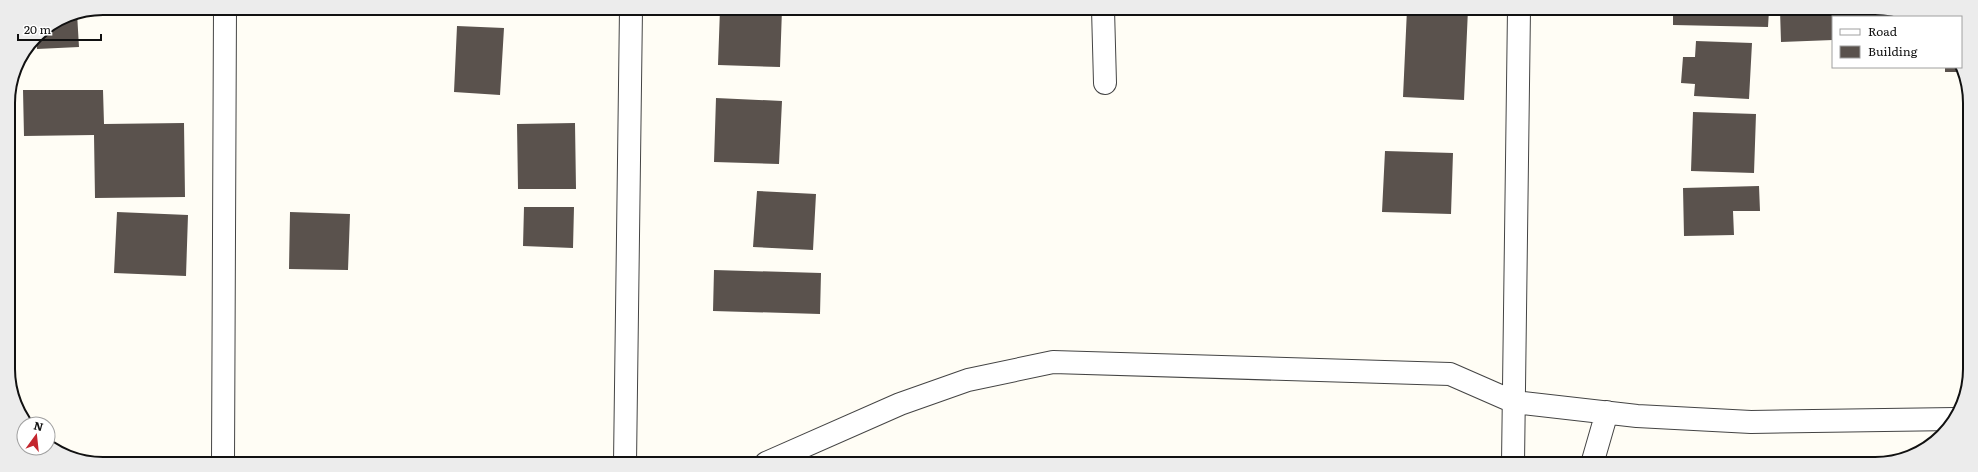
<svg xmlns="http://www.w3.org/2000/svg" width="1978" height="472" font-family="Literata,serif">
<rect width="100%" height="100%" fill="#fffdf5"/>
<path fill="#5a524d" d="M720,9H782L780,67L718,65Z
M1407,9H1468L1464,100L1403,97Z
M1673,10H1769L1768,27L1673,25Z
M1780,10H1841V17H1833V40L1781,42Z
M77,13L79,47L37,49L36,36L67,15Z
M457,26L504,28L500,95L454,92Z
M1696,41L1752,43L1749,99L1694,96L1695,84L1681,83L1683,57H1695Z
M1945,67H1959L1961,72H1945Z
M23,90H103L104,124L184,123L185,197L95,198L94,135L24,136Z
M716,98L782,101L779,164L714,162Z
M1693,112L1756,114L1754,173L1691,171Z
M575,123L576,189H518L517,124Z
M1385,151L1453,153L1451,214L1382,212Z
M1759,186L1760,211H1733L1734,235L1684,236L1683,188Z
M757,191L816,194L813,250L753,247Z
M524,207H574L573,248L523,246Z
M117,212L188,215L186,276L114,273Z
M290,212L350,214L348,270L289,269Z
M714,270L821,273L820,314L713,311Z"/>
<g fill="none" stroke-linecap="round" stroke-linejoin="round">
<g stroke="#444" stroke-width="24">
<path id="minor" d="M1103,9L1105,83
M223,462L225,8
M625,463L631,9
M766,463L900,404L968,380L1053,362L1450,374L1514,402L1637,416L1751,422L1955,419
M1513,463L1519,9
M1592,464L1607,412"/>
</g>
<use href="#minor" stroke="#fff" stroke-width="22"/>
</g>
<path d="M0 0H1978V472H0ZM103 15H1875A88 88 0 0 1 1963 103V369A88 88 0 0 1 1875 457H103A88 88 0 0 1 15 369V103A88 88 0 0 1 103 15Z" fill="#ececec" fill-rule="evenodd"/>
<path fill="none" stroke="#111" stroke-width="2" d="M103 15H1875A88 88 0 0 1 1963 103V369A88 88 0 0 1 1875 457H103A88 88 0 0 1 15 369V103A88 88 0 0 1 103 15Z"/>
<rect x="1832" y="16" width="130" height="52" fill="#ffffff" stroke="#a0a0a0"/>
<rect x="1840" y="29" width="20" height="6" fill="#ffffff" stroke="#a0a0a0"/>
<text x="1868" y="36" font-size="12" fill="#111111">Road</text>
<rect x="1840" y="46" width="20" height="12" fill="#5a524d" stroke="#a0a0a0"/>
<text x="1868" y="56" font-size="12" fill="#111111">Building</text>
<g transform="translate(36 436) rotate(15)"><circle r="19" fill="#ffffff" stroke="#a0a0a0"/>
<path d="M0-3L7 15L0 10L-7 15Z" fill="#c4262e"/>
<text y="-6" font-size="11" font-weight="bold" text-anchor="middle" fill="#111111">N</text>
</g>
<path d="M18 34v6h83v-6" fill="none" stroke="#111111" stroke-width="2"/>
<text x="24" y="34" font-size="12" fill="#111111" stroke="#ffffff" stroke-width="3" paint-order="stroke">20 m</text>
</svg>
